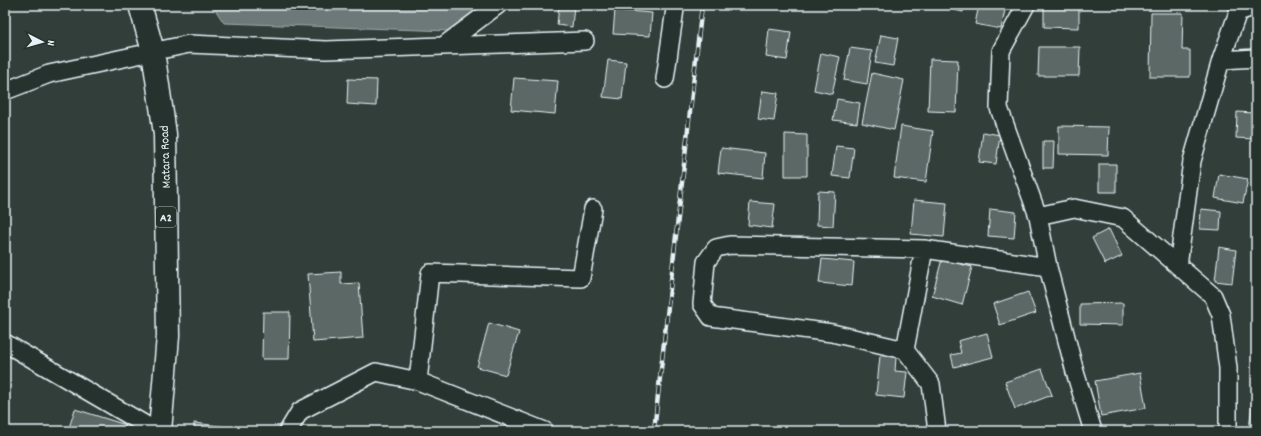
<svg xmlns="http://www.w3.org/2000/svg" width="1261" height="436" font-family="Dekko,sans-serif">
<rect width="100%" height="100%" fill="#323e39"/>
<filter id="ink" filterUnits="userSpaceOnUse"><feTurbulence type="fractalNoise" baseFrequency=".025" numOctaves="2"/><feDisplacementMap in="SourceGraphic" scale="8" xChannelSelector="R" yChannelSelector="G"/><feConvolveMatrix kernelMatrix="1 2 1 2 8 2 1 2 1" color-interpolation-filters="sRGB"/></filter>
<g filter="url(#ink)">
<path fill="#6d7978" stroke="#9ea9ab" d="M212,5H484L449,31L224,23Z"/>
<path fill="#5c6865" stroke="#e8f1f8" d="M559,5H574L572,27L557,25Z
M944,5H965L963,12L943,7Z
M979,5H1006L1001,29L975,24Z
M1044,5H1079V28L1044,27Z
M615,10L652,13L650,36L613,34Z
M1151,13H1183L1182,50H1190V77H1150Z
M769,29L791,32L787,60L766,57Z
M881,35L898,38L893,66L875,63Z
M1039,47H1080L1079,76H1038Z
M850,48L872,51L867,84L844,80Z
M821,53L840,57L832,94L814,90Z
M930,59L958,60L956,112L928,111Z
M608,60L626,62L622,99L603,97Z
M872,73L904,80L894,130L862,123Z
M514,78L558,81L555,114L511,110Z
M348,79L377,80L376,106L347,104Z
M762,91L778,93L774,121L758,119Z
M837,99L860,103L857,123L833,120Z
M1237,112L1254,113L1253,139L1236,138Z
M901,126L933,131L926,182L894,178Z
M1059,126L1109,127L1108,155L1059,154Z
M983,132L1000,135L996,164L979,162Z
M785,134L807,135V176H785Z
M1043,141H1054L1053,168H1043Z
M836,146L854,148L850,178L832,176Z
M721,148L765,153L763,178L718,173Z
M1099,164H1116V192H1099Z
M1219,174L1248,179L1243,203L1215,198Z
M818,191L835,192L833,226L817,225Z
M914,200L947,203L944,237L911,234Z
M750,202L775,204L772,228L748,225Z
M990,209L1016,212L1014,238L988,236Z
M1201,209L1221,211L1220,230L1200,229Z
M1109,229L1122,256L1105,264L1092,238Z
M1219,247L1236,250L1232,283L1215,281Z
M822,259L854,262L852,286L819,283Z
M942,259L972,267L962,305L932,296Z
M341,272V284L359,283L363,338L313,342L308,274Z
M1028,292L1036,313L1000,325L993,304Z
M1123,303V325L1080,324V304Z
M263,312H290L289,359H262Z
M489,323L519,332L506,375L477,367Z
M987,333L993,357L954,367L951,355L961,353L958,341Z
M880,356L896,357L895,371L907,372L904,398L876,395Z
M1042,369L1052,395L1015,409L1005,382Z
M1140,373L1146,408L1101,416L1095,381Z
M1252,402L1256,403V431H1249Z
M75,409L126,425L124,431H68Z
M194,423L228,427L227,431H194Z"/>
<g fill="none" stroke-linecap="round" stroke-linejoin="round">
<g stroke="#e8f1f8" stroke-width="20">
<path id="street" d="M1026,5L1001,51L999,108L1038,216L1048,267L1075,372L1093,431
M443,46L585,41
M1221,60L1256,58
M665,79L675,9
M5,91L49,74L189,44L326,50L443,46L498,5
M1038,216L1074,208L1123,218L1213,296L1221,315L1228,368V431
M1178,266L1192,161L1221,60L1238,12L1256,6
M5,343L156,431
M905,350L924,249
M418,381L430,273L581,278L593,209
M288,431L300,411L376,372L418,381L545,431
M937,431L931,384L905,350L832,333L711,317L702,304L706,262L716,248L730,245L924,249L1048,267"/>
</g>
<g stroke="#e8f1f8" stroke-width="25">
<path id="highway" d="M140,5L153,51L165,134L168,336L160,431"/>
</g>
<use href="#street" stroke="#26332d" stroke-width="17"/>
<use href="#highway" stroke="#26332d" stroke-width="22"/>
<g stroke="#e8f1f8" stroke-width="4.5">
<path id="rail" d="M654,431L702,5"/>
</g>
<use href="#rail" stroke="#26332d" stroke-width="3" stroke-dasharray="9" stroke-linecap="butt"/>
</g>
</g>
<g text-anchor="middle" stroke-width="3" stroke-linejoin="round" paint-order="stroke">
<rect fill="#26332d" stroke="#aeb8bb" stroke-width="1" x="156" y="207" width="20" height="20" rx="3"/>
<g font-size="12" font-weight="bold" fill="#e8f1f8">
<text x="166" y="221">A2</text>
</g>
<g font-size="13" fill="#e8f1f8" stroke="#26332d">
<text transform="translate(164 157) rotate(-92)" y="5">Matara Road</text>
</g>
</g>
<rect width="1261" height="436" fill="none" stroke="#26332d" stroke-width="20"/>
<rect x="10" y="10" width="1241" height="416" fill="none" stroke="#e8f1f8" stroke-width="1.5" filter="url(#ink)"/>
<g transform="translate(42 42) rotate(96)" stroke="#26332d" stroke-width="3" paint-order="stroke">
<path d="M0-3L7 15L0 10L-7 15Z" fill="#e8f1f8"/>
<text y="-6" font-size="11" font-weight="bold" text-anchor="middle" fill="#e8f1f8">N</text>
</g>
</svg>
